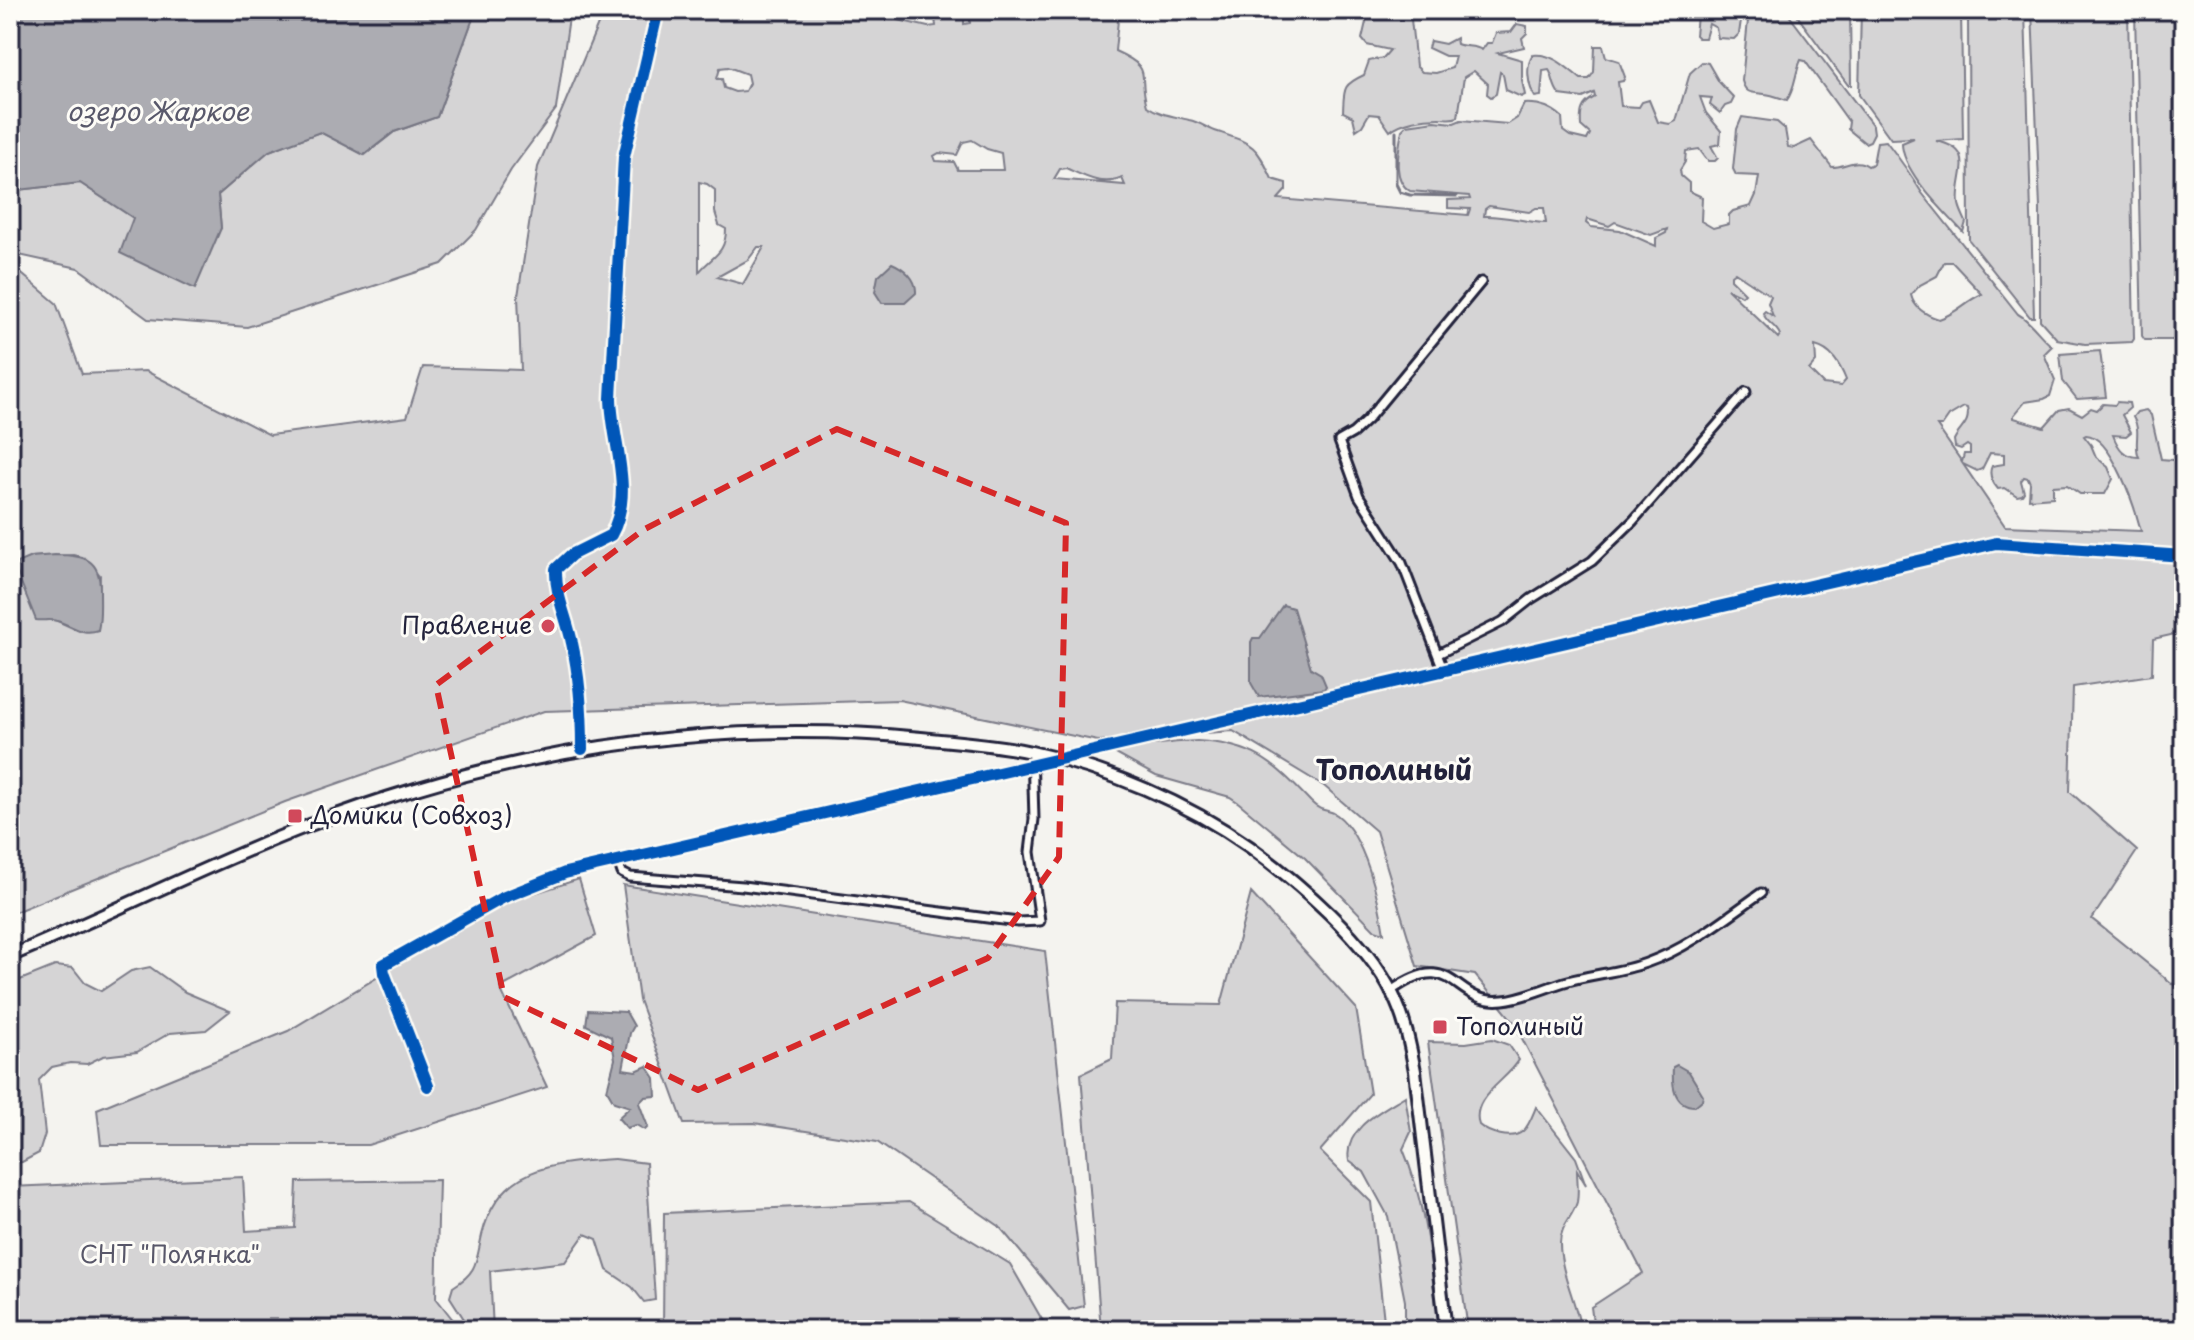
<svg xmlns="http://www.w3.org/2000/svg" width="2194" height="1340" font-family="'Playpen Sans',sans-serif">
<rect width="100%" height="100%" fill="#f4f3ef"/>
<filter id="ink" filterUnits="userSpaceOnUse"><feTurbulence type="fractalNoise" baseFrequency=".0125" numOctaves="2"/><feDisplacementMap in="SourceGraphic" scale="16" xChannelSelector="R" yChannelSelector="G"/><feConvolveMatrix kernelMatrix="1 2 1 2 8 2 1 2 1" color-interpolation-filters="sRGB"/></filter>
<g filter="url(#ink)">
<path fill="#d5d4d5" stroke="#7c7b88" stroke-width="2" fill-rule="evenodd" d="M476,10H570L556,109L511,170L476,230L442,264L247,327L148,319L78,268L10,253V191L80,183L134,218L221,228L218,195L269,151L320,132L365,155L394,132L437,117Z
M604,10H886L889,18L928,27L936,26L934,10H964V24L970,23V10H1123L1127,15L1118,20L1115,51C1155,69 1137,72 1147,106C1160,115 1174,116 1189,120C1200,122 1208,129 1218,132C1253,144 1256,144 1272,179L1286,183V190L1278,199L1468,215L1470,209L1448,208V200L1470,199L1469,196L1410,191C1391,180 1399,149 1402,130L1407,125L1435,121L1454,123L1461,120L1508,124L1517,118L1524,104C1539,103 1551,107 1562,117L1563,131L1570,136L1587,140L1590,134L1581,126C1580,112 1581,104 1595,97L1594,93L1583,98L1560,95C1552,86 1554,77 1549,70L1543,71L1541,96L1535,97C1528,86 1525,65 1533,55C1553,53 1566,67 1581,79H1589L1594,72L1595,46H1603L1606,57L1619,61L1625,77L1623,81L1618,82L1621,106L1639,107L1642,102L1649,100L1658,122L1670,124L1676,121L1690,73L1702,62L1708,63L1719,82L1734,98L1731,104L1725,106L1720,113L1710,105L1712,98L1700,97L1706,113L1721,131L1720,144L1711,146L1718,158L1715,161H1708L1699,149L1686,151L1685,162L1680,170L1681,176L1689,183V191L1702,197L1701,221L1713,228L1729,224V215L1733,211L1751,206L1756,195L1759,176L1736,175L1733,169L1737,129L1742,117L1777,122L1785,129L1788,147L1794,148L1811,140L1832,167C1846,167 1856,157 1868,166L1873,164L1877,142L1886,141C1899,158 1911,175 1922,193L2018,314C2031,321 2040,337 2052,346L2044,354L2055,380L2050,396L2044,399L2025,402L2014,415V418L2044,427L2059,410L2069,408L2082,415L2091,408L2097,410L2103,404L2115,405L2117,402L2129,403L2130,408L2122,415L2131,432L2126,436L2113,435C2118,448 2124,457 2139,457C2133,444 2142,431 2133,417L2137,412L2146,410L2151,415L2161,459L2184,461V632L2153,639L2152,675L2073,687L2070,792L2137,851L2092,919L2184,993V1330H1594L1591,1307L1643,1273L1513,1021L1475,975L1417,966L1376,831L1324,786L1233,731L1098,741L899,700L544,711L285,802L10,914V264L56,303L82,374L146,371L270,435L407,417L423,367L521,370L518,296L538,167ZM728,67L747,74L749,83L745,91L735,92L724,88L722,79H717L720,68ZM972,140L987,149L1001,153L1003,170H958L954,162L936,161L934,156L939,153L957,155L963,142ZM1066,168C1084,176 1103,187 1122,178L1125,185L1054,179L1060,169ZM699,182L707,184L715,190V212L719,225L726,229C726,254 712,256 699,272ZM1489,206L1529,212L1536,208H1544L1546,223C1525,222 1504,215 1484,216L1485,209ZM1587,219L1609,226L1615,222L1651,235L1667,229L1666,233L1656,238V246L1620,230L1591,227L1586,223ZM758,247H764L743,284L717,277L748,260ZM1944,262H1952L1982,294C1964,302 1959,312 1939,319C1926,315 1914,308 1911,295L1920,285L1937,276ZM1735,272L1771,296L1768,303L1773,316L1765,311L1763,313C1766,323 1776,325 1780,335L1778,338L1727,289L1742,296L1745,293L1731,279V275ZM1815,346C1832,350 1840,365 1846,380L1841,386L1823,384L1809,370L1816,362ZM1964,407L1967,408C1971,424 1960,427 1954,440L1955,447L1961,449L1967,445L1970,447V454H1964L1962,462L1937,426H1942L1949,416ZM2086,435C2112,436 2135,508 2141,531L2005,526L1963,464L1977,471L1982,469L1990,453L2004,454V464L1992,466C1988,474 1992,482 1998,489L2005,488L2017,496L2022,495L2024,492L2021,481L2024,477L2028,478L2030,483L2029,499L2053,497V486L2067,485L2080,494H2105L2113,479L2108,467L2096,457L2091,445L2084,436ZM73,555L85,558L100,575L98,630L79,631L53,619L31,557Z
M1363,10H1410L1416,66L1422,72L1436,73L1452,68L1455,56H1445L1428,48L1430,41L1445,44L1456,38L1457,44C1466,48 1473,44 1482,50L1487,43H1492L1496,33L1511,32L1517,24L1527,26V33L1522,38L1524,47L1498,53L1522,60V81L1525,95L1521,97L1506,90L1503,74L1500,72L1496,94L1491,97L1487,94L1488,84L1474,71L1464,77L1458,117C1450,120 1447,118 1439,118C1424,118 1402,121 1390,131L1379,115L1369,114L1362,126L1356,130L1353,117L1343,112C1344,89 1342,85 1364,75L1369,61L1383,58L1390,50L1367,45L1362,39L1366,22Z
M1707,10C1720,10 1733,7 1741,20L1739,34L1734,39L1718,38L1716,28L1709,24L1705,38H1698L1695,35L1697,16Z
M1749,10H1785L1873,126L1874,133L1870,141L1865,143L1848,129L1849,122L1805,61L1801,60C1795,73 1795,89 1787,100C1780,98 1773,95 1765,94C1752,92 1746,95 1742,81Z
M1793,10H1850L1851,85H1848Z
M1861,10H1961L1963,139L1936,141C1980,150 1955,177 1959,204C1960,210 1964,217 1966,222L1963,232C1944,211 1902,172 1902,143L1914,138L1891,139L1859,95Z
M1968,10H2025L2034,317H2030L1969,240Z
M2032,10H2128L2134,339L2132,342L2085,344L2057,339L2040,320V208Z
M2135,10H2184V340H2145L2142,336Z
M2100,351L2106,397L2077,399L2063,381L2060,354Z
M1197,741C1254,744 1273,762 1311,802C1323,814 1328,808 1337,815C1365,836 1379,900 1384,933L1375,930L1305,858L1239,803L1230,797L1156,776L1114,753C1141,746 1169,742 1197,741Z
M579,879L596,936L500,988L547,1087L368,1145H101L97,1109L288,1031L498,905Z
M623,885L1045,951L1084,1306L1069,1310L999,1226L877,1142L754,1123L684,1124L639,1000Z
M1251,893L1356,1008L1370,1094L1320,1151L1371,1202L1385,1330H1101L1081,1074L1112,1059L1115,1003L1221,1005Z
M55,966L73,968L85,983L101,991L131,971L150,967L185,992L230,1011L206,1030L170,1033L137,1052L103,1056L87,1064L70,1063L52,1067L39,1080L45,1134L39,1153L22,1162L10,1163V984Z
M1492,1039L1509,1045L1519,1060C1507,1081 1470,1097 1479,1125C1488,1133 1512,1141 1523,1131C1529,1126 1533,1114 1536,1107L1576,1158L1586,1185L1577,1170C1577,1179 1579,1192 1577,1202C1573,1217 1560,1226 1560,1243C1560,1272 1576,1301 1581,1330H1468L1428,1042L1466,1043Z
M1405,1096L1411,1132L1403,1149C1427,1206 1431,1269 1439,1330H1405V1301L1388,1216L1364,1172L1349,1161C1343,1129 1381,1111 1405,1096Z
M615,1159L646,1163L655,1300L644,1302L632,1287L607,1270L597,1239L585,1234L565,1262L490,1271L493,1330H471L450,1297L453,1287C478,1272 476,1261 482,1235C499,1166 553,1163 615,1159Z
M243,1177L246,1231L295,1228L297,1182L439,1180L436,1298L461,1330H10V1187Z
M909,1202L1010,1264L1048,1330H663L664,1213Z"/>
<path fill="#acacb2" stroke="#757582" stroke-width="2" d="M10,10H476L437,117L394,132L364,155L320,132L269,151L218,195L221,228L195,289L120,253L133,218L80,183L10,191Z
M892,263C904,268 917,279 916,293L905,303H882L875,292L878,276Z
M55,555C85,555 101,559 100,592C100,605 101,618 98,630C82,636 72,625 57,621C50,619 44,621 36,620L16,570L17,563L31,557Z
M1283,605L1293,608L1311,668L1321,674L1326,686L1324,689L1259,697L1251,683V642L1253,638H1260Z
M588,1010L626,1012L634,1026L630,1033L623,1069L636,1071L647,1066L655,1078L656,1096L645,1097L639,1103L648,1127L645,1130L636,1125L627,1128L618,1118L630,1107L614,1102L607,1090L615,1059L611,1037L586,1025Z
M1677,1065L1689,1072L1703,1095L1702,1100L1695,1106C1673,1106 1672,1084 1673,1067Z"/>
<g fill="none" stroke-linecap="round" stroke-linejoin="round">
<path stroke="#757582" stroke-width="3" d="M1396,131V184L1400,192L1410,195L1457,196"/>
<g stroke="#22223b" stroke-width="13">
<path id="street" d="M1438,654L1502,622L1531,599L1592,561L1633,521L1746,392
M1443,669L1402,563L1359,496L1339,441L1353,433L1367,420L1481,282
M582,749C582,713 580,678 572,643C567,618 555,595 556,569L571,555L611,535C635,491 612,444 611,398L624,157L658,10
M618,861L622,873L630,877L743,886L1018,922L1040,921L1030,852L1034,819L1032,752
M1391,991C1456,945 1451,1006 1503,1000C1525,998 1546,987 1568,981C1593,974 1621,972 1646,963C1689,948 1724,919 1761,893
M428,1086L384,973L383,965L502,898L565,873L1996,543L2184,556"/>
</g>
<g stroke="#22223b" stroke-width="16">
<path id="secondary" d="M10,956C111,914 208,864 310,825C506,750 712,718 921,738C958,742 995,744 1031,752C1108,769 1186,802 1250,847C1298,882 1367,941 1393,995C1405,1019 1410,1045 1415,1071L1446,1330"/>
</g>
<use href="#street" stroke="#fdfcf7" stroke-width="7"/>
<use href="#secondary" stroke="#fdfcf7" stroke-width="10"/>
<g stroke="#fdfcf7" stroke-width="17">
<path id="cycleway" d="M582,749C582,713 580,678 572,643C567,618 555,595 556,569L571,555L611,535C635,491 612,444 611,398L624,157L658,10
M428,1086L384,973L383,965L502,898L565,873L1996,543L2184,556"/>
</g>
<use href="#cycleway" stroke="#0057b8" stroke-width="12"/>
</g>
</g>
<path fill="none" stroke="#d62828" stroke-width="6" stroke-dasharray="16 10" stroke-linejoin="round" d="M837,429L1066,523L1059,857L988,958L698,1090L504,997L436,685L643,530Z"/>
<g fill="#d1495b" stroke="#fdfcf7" stroke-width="3">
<circle cx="548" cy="626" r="8"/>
<rect x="287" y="808" width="16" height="16" rx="4"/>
<rect x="1432" y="1019" width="16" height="16" rx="4"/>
</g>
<g text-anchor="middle" stroke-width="6" stroke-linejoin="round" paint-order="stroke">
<g font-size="24" fill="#22223b" stroke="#fdfcf7" text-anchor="start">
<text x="532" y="634" text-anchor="end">Правление</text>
<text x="311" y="824">Домики (Совхоз)</text>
<text x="1456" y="1035">Тополиный</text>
</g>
<g font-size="24" fill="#585769" stroke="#fdfcf7">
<text x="170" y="1263">СНТ "Полянка"</text>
</g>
<g font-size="26" font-style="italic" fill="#59596b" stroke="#fdfcf7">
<text x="158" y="121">озеро Жаркое</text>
</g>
<g font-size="28" font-weight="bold" fill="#22223b" stroke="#fdfcf7">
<text x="1394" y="780">Тополиный</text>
</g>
</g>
<rect width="2194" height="1340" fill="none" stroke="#fdfcf7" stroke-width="40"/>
<rect x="20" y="20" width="2154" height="1300" fill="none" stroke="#22223b" stroke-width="3" filter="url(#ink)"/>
</svg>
